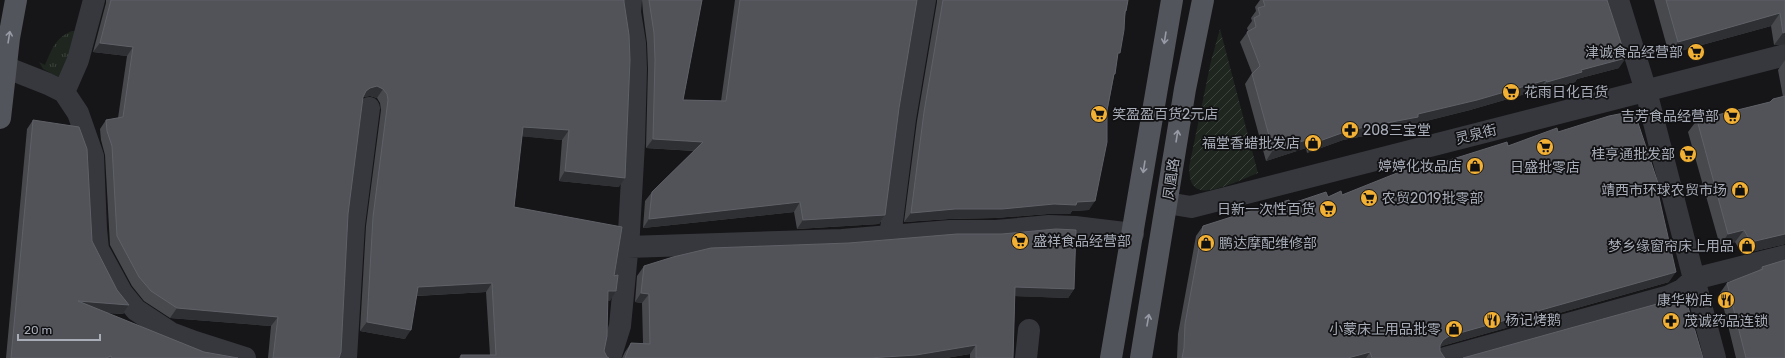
<svg xmlns="http://www.w3.org/2000/svg" width="1785" height="358" font-family="Rubik,'Noto Sans SC',sans-serif">
<defs>
<pattern id="grass-tufts" width="24" height="20" patternUnits="userSpaceOnUse"><rect width="24" height="20" fill="#1e261f"/><path d="M3 7l-1-3M5 7V3M7 7l1-3M15 17l-1-3M17 17v-4M19 17l1-3" fill="none" stroke="#3c433d"/></pattern>
<pattern id="garden-furrows" width="10" height="10" patternUnits="userSpaceOnUse"><rect width="10" height="10" fill="#1e261f"/><path d="M-1 1l2-2M0 10L10 0M9 11l2-2" fill="none" stroke="#3c433d"/></pattern>
</defs>
<rect width="100%" height="100%" fill="#161618"/>
<path fill="url(#grass-tufts)" d="M72,31H77L60,78L43,69L39,62L45,65C52,49 55,38 72,31Z"/>
<path fill="url(#garden-furrows)" d="M1220,29L1258,173C1245,178 1207,197 1196,188C1189,183 1190,175 1189,167L1211,61Z"/>
<g fill="none" stroke-linecap="round" stroke-linejoin="round">
<path stroke="#37383d" stroke-width="22" d="M1618,0L1646,91L1694,279L1785,256
M5,67L48,84L64,92L78,113L93,156L96,229L98,249L122,293L136,310L171,333L195,342L245,358
M64,92L78,60L94,0
M1167,203L1191,207L1785,55
M890,237L905,119L925,0
M628,247L842,240L950,231H996L1049,226L1075,227L1133,234
M346,358L354,225L369,108
M610,358L620,326L629,232L634,143L636,69L635,43L630,12L631,0
M1026,358L1029,330
M1445,358L1669,296L1682,290L1694,279L1715,358"/>
<path stroke="#53555c" stroke-width="22" d="M0,118L9,38L16,0
M1111,358L1172,0
M1141,358L1185,89L1203,0"/>
</g>
<path fill="#47494d" d="M106,0H624L619,187L559,181L562,140L522,136L514,207L614,276L610,301L608,300L604,351L607,357L609,358H459L461,355H490L486,292L417,296L405,339L360,331L366,226L381,110L380,103L377,98L370,96L363,97L348,214L339,358H268L271,326L170,318L144,301L132,286L110,245L105,155L101,140L100,129L106,120L118,118L127,56L93,52L106,3Z
M642,0H702L683,100L721,101L735,0H917L899,108L885,215L879,224L797,229L794,212L643,228L645,201L652,192L694,151L646,148L648,69L647,43L643,12Z
M937,0H1128L1089,210L1072,211L1070,214H1048L995,218L949,219L904,222L917,121L937,2Z
M1260,0H1607L1619,68L1577,79L1575,82L1540,92L1539,90L1470,110L1414,124L1411,127L1343,140L1307,153L1306,148L1266,161L1245,84L1252,73L1240,42L1248,31L1247,28L1252,21L1251,18L1256,11L1255,7Z
M1654,0H1785V44L1774,45L1771,26L1669,54Z
M1785,60V244L1742,254L1735,242L1720,246L1688,132L1697,120L1770,102L1783,97L1778,70Z
M33,120L92,241L117,290L129,305L123,314L107,313L204,352L238,358H6L27,129Z
M1558,132L1656,186L1669,282L1442,346L1440,347V351L1444,357L1445,358H1177L1178,334L1196,236L1203,226L1269,206L1290,204L1342,195L1418,170Z
M1785,260V358H1736L1720,293L1727,283L1759,270L1762,267Z
M644,266L1074,289L1068,298L1015,296L1013,358H970V354L946,358H622L625,352L631,343H643L642,303L635,302L637,276Z"/>
<path fill="#2f3033" d="M1780,13L1771,26L1669,54L1678,42Z
M1785,32V44L1774,45L1783,33Z
M100,43L133,47L127,56L93,52Z
M1626,58L1619,68L1577,79L1575,82L1540,92L1547,82L1581,70Z
M1546,80L1539,90L1470,110L1414,124L1411,127L1343,140L1307,153L1314,143L1350,130L1418,114Z
M377,86L383,89L377,98L370,96L364,97L359,100L366,91L370,88Z
M523,127L569,130L562,140L517,136Z
M1313,138L1306,148L1266,161L1273,150Z
M653,139L703,142L696,151L646,148Z
M565,171L625,178L619,187L559,181Z
M1095,201L1089,210L1072,211L1070,214H1048L995,218L949,219L904,222L911,213L955,209Z
M800,202L794,212L643,228L649,219Z
M885,215L879,224L797,229L803,220Z
M1744,230L1735,242L1720,246L1728,234Z
M1785,234V244L1742,254L1751,242Z
M1676,272L1669,282L1442,346L1436,350L1443,340L1449,336Z
M492,283L486,292L412,296L418,287Z
M1015,287L1074,289L1068,298L1009,296Z
M608,291H616L610,301L601,300Z
M641,293L649,294L642,303L635,302Z
M78,301L129,305L123,314L71,310Z
M177,308L278,317L271,326L170,318Z
M367,322L411,330L405,339L360,331Z
M976,345L970,354L946,358H869Z
M1370,352L1366,358H1348Z"/>
<path fill="#525359" stroke="#5f6168" d="M111,0H624V2L629,35L630,60L625,178L565,171L569,130L523,127L514,207L622,227L614,276L618,275L616,291H608L607,336L604,351L607,357L609,358H461V355H496L492,283L418,287L411,330L367,322L373,217L388,100L387,94L383,89L377,86L370,88L366,91L363,97L348,214L341,352L339,358H273L278,317L177,308L151,291L139,277L117,236L112,146L107,131L106,120L123,117L133,47L100,43Z
M649,0H702L683,100L726,101L740,0H917L899,108L885,215L803,220L800,202L649,219L652,192L703,142L653,139L655,60L654,33Z
M943,0H1128L1126,11H1125L1124,30L1120,53H1118L1115,74H1114L1107,110V142L1095,201L1077,202L1076,205L1054,204L1002,209H955L911,213L924,112Z
M1263,0H1607L1626,58L1581,70L1582,72L1547,82L1546,80L1477,100L1418,114V117L1350,130L1314,143L1313,138L1273,150L1252,74L1260,66L1247,32L1256,27L1254,18L1260,15L1258,8L1265,6Z
M1666,0H1785V32L1783,33L1780,13L1678,42Z
M1785,96V234L1751,242L1744,230L1728,234L1697,120L1770,102L1773,99Z
M1634,111L1658,183L1656,184L1676,272L1449,336L1443,340L1440,345V351L1444,357L1445,358H1372L1370,352L1348,358H1182L1184,348L1185,324L1203,226L1269,205V206L1289,200L1290,204L1326,192L1328,197L1341,191L1342,195L1402,171L1417,168L1418,170L1507,142L1508,146L1557,128L1558,132L1609,116Z
M33,120L79,127L87,149L92,241L117,290L129,305L78,301L204,352L238,358H112L111,356L106,358H11Z
M1056,229L1076,230L1074,289L1015,287L1013,358H976V345L916,355L869,358H625L631,343L650,344L649,294L641,293L644,266L673,257L711,248L849,243L957,234H1002Z
M1785,260V358H1746L1727,283L1763,269L1762,267Z
M1682,297L1683,300H1686L1703,358H1463Z"/>
<defs><path id="oneway-shaft" d="M-6 0H5M1.5-3L5.5 0L1.5 3" fill="none" stroke-width="1.6" stroke-linecap="round" stroke-linejoin="round"/></defs>
<g stroke="#979ba6">
<use href="#oneway-shaft" transform="translate(9 37) rotate(-81)"/>
<use href="#oneway-shaft" transform="translate(1165 38) rotate(99)"/>
<use href="#oneway-shaft" transform="translate(1177 136) rotate(-81)"/>
<use href="#oneway-shaft" transform="translate(1144 167) rotate(99)"/>
<use href="#oneway-shaft" transform="translate(1148 320) rotate(-80)"/>
</g>
<defs>
<g id="supermarket-disc" transform="scale(0.9)"><circle r="9.5" fill="#f2b134" stroke="#111113"/><path d="M-6-5.5h2.5l.6 2H6L4.5 2H-2.5L-4.4-4H-6ZM-1.5 3.2a1.3 1.3 0 1 0 .1 0ZM3 3.2a1.3 1.3 0 1 0 .1 0Z" fill="#111"/></g>
<g id="pharmacy-disc" transform="scale(0.9)"><circle r="9.5" fill="#f2b134" stroke="#111113"/><path d="M-2-6h4v4h4v4h-4v4h-4v-4h-4v-4h4Z" fill="#111"/></g>
<g id="shop-disc" transform="scale(0.9)"><circle r="9.5" fill="#f2b134" stroke="#111113"/><path d="M-5-2.5h2.3a2.7 3.5 0 0 1 5.4 0H5L5.5 6h-11ZM-1.5-2.5h3a1.5 2.3 0 0 0-3 0Z" fill="#111"/></g>
<g id="restaurant-disc" transform="scale(0.9)"><circle r="9.5" fill="#f2b134" stroke="#111113"/><path d="M-5-6h1v4h1v-4h1v4h1v-4h1v5L-1.5 .5V6h-2V.5L-5-1ZM5-6V6H3V1.5H1.5Q1.5-4 5-6Z" fill="#111"/></g>
</defs>
<g fill-rule="evenodd">
<use href="#supermarket-disc" x="1696" y="52"/>
<use href="#supermarket-disc" x="1511" y="92"/>
<use href="#supermarket-disc" x="1099" y="114"/>
<use href="#supermarket-disc" x="1732" y="116"/>
<use href="#pharmacy-disc" x="1350" y="130"/>
<use href="#shop-disc" x="1313" y="143"/>
<use href="#supermarket-disc" x="1545" y="147"/>
<use href="#supermarket-disc" x="1688" y="154"/>
<use href="#shop-disc" x="1475" y="166"/>
<use href="#shop-disc" x="1740" y="190"/>
<use href="#supermarket-disc" x="1369" y="198"/>
<use href="#supermarket-disc" x="1328" y="209"/>
<use href="#supermarket-disc" x="1020" y="241"/>
<use href="#shop-disc" x="1206" y="243"/>
<use href="#shop-disc" x="1747" y="246"/>
<use href="#restaurant-disc" x="1726" y="300"/>
<use href="#restaurant-disc" x="1492" y="320"/>
<use href="#pharmacy-disc" x="1671" y="321"/>
<use href="#shop-disc" x="1454" y="329"/>
</g>
<g text-anchor="middle" stroke-width="3.5" stroke-linejoin="round" paint-order="stroke">
<g font-size="14" fill="#a8adb8" stroke="#111113" text-anchor="end">
<text x="1683" y="57">津诚食品经营部</text>
<text x="1524" y="97" text-anchor="start">花雨日化百货</text>
<text x="1112" y="119" text-anchor="start">笑盈盈百货2元店</text>
<text x="1719" y="121">吉芳食品经营部</text>
<text x="1363" y="135" text-anchor="start">208三宝堂</text>
<text x="1300" y="148">福堂香蜡批发店</text>
<text x="1675" y="159">桂亨通批发部</text>
<text x="1462" y="171">婷婷化妆品店</text>
<text x="1545" y="172" text-anchor="middle">日盛批零店</text>
<text x="1727" y="195">靖西市环球农贸市场</text>
<text x="1382" y="203" text-anchor="start">农贸2019批零部</text>
<text x="1315" y="214">日新一次性百货</text>
<text x="1033" y="246" text-anchor="start">盛祥食品经营部</text>
<text x="1219" y="248" text-anchor="start">鹏达摩配维修部</text>
<text x="1734" y="251">梦乡缘窗帘床上用品</text>
<text x="1713" y="305">康华粉店</text>
<text x="1505" y="325" text-anchor="start">杨记烤鹅</text>
<text x="1684" y="326" text-anchor="start">茂诚药品连锁</text>
<text x="1441" y="334">小蒙床上用品批零</text>
</g>
<g font-size="14" fill="#a8adb8" stroke="#111113">
<text transform="translate(1476 134) rotate(-14)" y="5">灵泉街</text>
<text transform="translate(1171 179) rotate(-82)" y="5">凤凰路</text>
</g>
</g>
<path d="M18 334v6h82v-6" fill="none" stroke="#a8adb8" stroke-width="2"/>
<text x="24" y="334" font-size="12" fill="#a8adb8" stroke="#111113" stroke-width="3" paint-order="stroke">20 m</text>
</svg>
